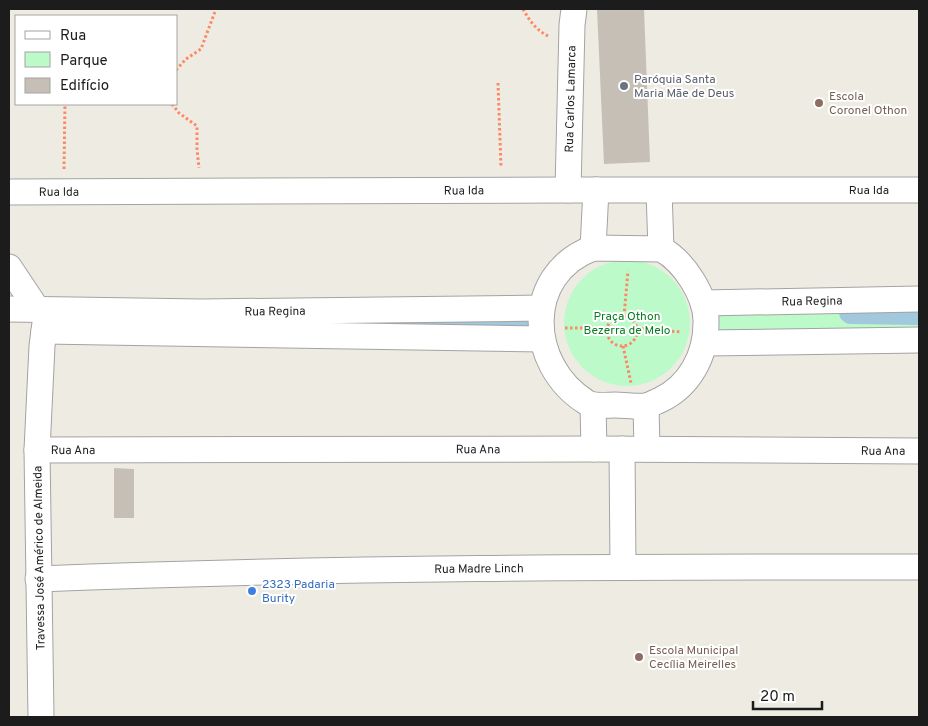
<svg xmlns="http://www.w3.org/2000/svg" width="928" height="726" font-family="Overpass,sans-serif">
<rect width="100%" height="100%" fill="#eeece2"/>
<path fill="#bdfaca" d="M564 323a63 63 0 1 1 126 0a63 63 0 1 1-126 0Z
M919,301V331L705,338L704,305Z"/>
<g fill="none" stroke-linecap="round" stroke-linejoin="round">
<path stroke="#a1c8dd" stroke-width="24" d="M851,312L919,313
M362,322L528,325"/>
</g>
<path fill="#c6bfb5" d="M597,9H644L650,162L604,164Z
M114,468L134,469V518H114Z"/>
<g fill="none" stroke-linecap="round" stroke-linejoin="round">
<g stroke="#a3a3a3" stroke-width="27">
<g id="minor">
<path id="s1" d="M568,190L572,25L574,9"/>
<path d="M659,191L661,249"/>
<path id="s2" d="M9,192L568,190H919"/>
<path d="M593,248L661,249C684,261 707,297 706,323C706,355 690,386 660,400C655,402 650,405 646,406C636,407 625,405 615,405C607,405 593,407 586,402C527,365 523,274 593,248Z"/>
<path d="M593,248L596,190"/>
<path d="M9,267L37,309"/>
<path id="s3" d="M703,303L919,299"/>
<path id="s4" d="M9,309L202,312L542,308"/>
<path d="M44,331L542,339"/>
<path d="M705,343L919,340"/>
<path d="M593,405L594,449"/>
<path d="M646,406L647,449"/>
<path d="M622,449L623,567"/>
<path id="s5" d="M37,450L594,449L919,451"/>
<path id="s6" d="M38,579C332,567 626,567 919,567"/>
<path d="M41,717L37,450L42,346L46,315"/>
</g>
</g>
<path stroke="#fc8865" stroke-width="3" stroke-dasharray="2.5 2.5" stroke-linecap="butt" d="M523,9C529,20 536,30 548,36
M176,70L186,59L201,49L216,9
M498,83L501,167
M172,104L179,113L197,126V149L199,168
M64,169L65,104
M607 331a15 15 0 1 1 30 0a15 15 0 1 1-30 0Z
M624,316L628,271
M565,328H607
M637,328L681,332
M623,346L631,383"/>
<use href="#minor" stroke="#fff" stroke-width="25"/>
</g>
<circle fill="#6b7280" stroke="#fff" stroke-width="2" cx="624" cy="86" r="5"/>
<g fill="#8d6e63" stroke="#fff" stroke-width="2">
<circle cx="819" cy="103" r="5"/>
<circle cx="639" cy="657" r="5"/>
</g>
<circle fill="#3f7fe0" stroke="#fff" stroke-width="2" cx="252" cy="591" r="5"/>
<g text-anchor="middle" stroke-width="4" stroke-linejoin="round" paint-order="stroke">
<g font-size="12" fill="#5b616d" stroke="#fff" text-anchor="start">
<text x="634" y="83">Paróquia Santa<tspan x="634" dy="14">Maria Mãe de Deus</tspan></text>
</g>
<g font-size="12" fill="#785e54" stroke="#fff" text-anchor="start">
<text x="829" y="100">Escola<tspan x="829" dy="14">Coronel Othon</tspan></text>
<text x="649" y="654">Escola Municipal<tspan x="649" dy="14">Cecília Meirelles</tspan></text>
</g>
<g font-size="12" fill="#1c1c1c" stroke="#fff">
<text dy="4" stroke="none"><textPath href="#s1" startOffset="91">Rua Carlos Lamarca</textPath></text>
<text dy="4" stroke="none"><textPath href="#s2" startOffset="455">Rua Ida</textPath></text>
<text dy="4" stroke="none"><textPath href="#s2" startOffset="860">Rua Ida</textPath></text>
<text dy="4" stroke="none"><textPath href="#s2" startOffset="50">Rua Ida</textPath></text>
<text dy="4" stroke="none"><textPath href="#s3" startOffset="109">Rua Regina</textPath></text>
<text dy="4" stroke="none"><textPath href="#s4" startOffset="266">Rua Regina</textPath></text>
<text dy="4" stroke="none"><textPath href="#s5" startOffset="441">Rua Ana</textPath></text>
<text dy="4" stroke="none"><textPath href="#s5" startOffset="36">Rua Ana</textPath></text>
<text dy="4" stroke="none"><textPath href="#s5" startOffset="846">Rua Ana</textPath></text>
<text transform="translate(39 558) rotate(-91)" y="4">Travessa José Américo de Almeida</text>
<text dy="4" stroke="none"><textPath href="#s6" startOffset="441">Rua Madre Linch</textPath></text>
</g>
<g font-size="12" fill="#097c21" stroke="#fff">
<text x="627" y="320">Praça Othon<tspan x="627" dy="14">Bezerra de Melo</tspan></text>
</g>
<g font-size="12" fill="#366cbe" stroke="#fff" text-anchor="start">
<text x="262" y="588">2323 Padaria<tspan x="262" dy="14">Burity</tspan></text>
</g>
</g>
<rect width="928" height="726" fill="none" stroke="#1c1c1c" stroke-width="20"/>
<rect x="15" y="15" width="162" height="90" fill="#ffffff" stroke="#a4a4a4"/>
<rect x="25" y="31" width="25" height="8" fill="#ffffff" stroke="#a4a4a4"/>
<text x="60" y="40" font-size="15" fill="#1c1c1c">Rua</text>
<rect x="25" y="52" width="25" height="15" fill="#bdfaca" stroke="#a4a4a4"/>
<text x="60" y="65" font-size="15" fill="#1c1c1c">Parque</text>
<rect x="25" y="78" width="25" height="15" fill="#c6bfb5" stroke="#a4a4a4"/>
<text x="60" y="90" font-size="15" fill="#1c1c1c">Edifício</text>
<path d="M753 701v8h69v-8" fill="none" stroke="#1c1c1c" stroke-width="2.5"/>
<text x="760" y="701" font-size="15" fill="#1c1c1c" stroke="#ffffff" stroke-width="4" paint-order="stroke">20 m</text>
</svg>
